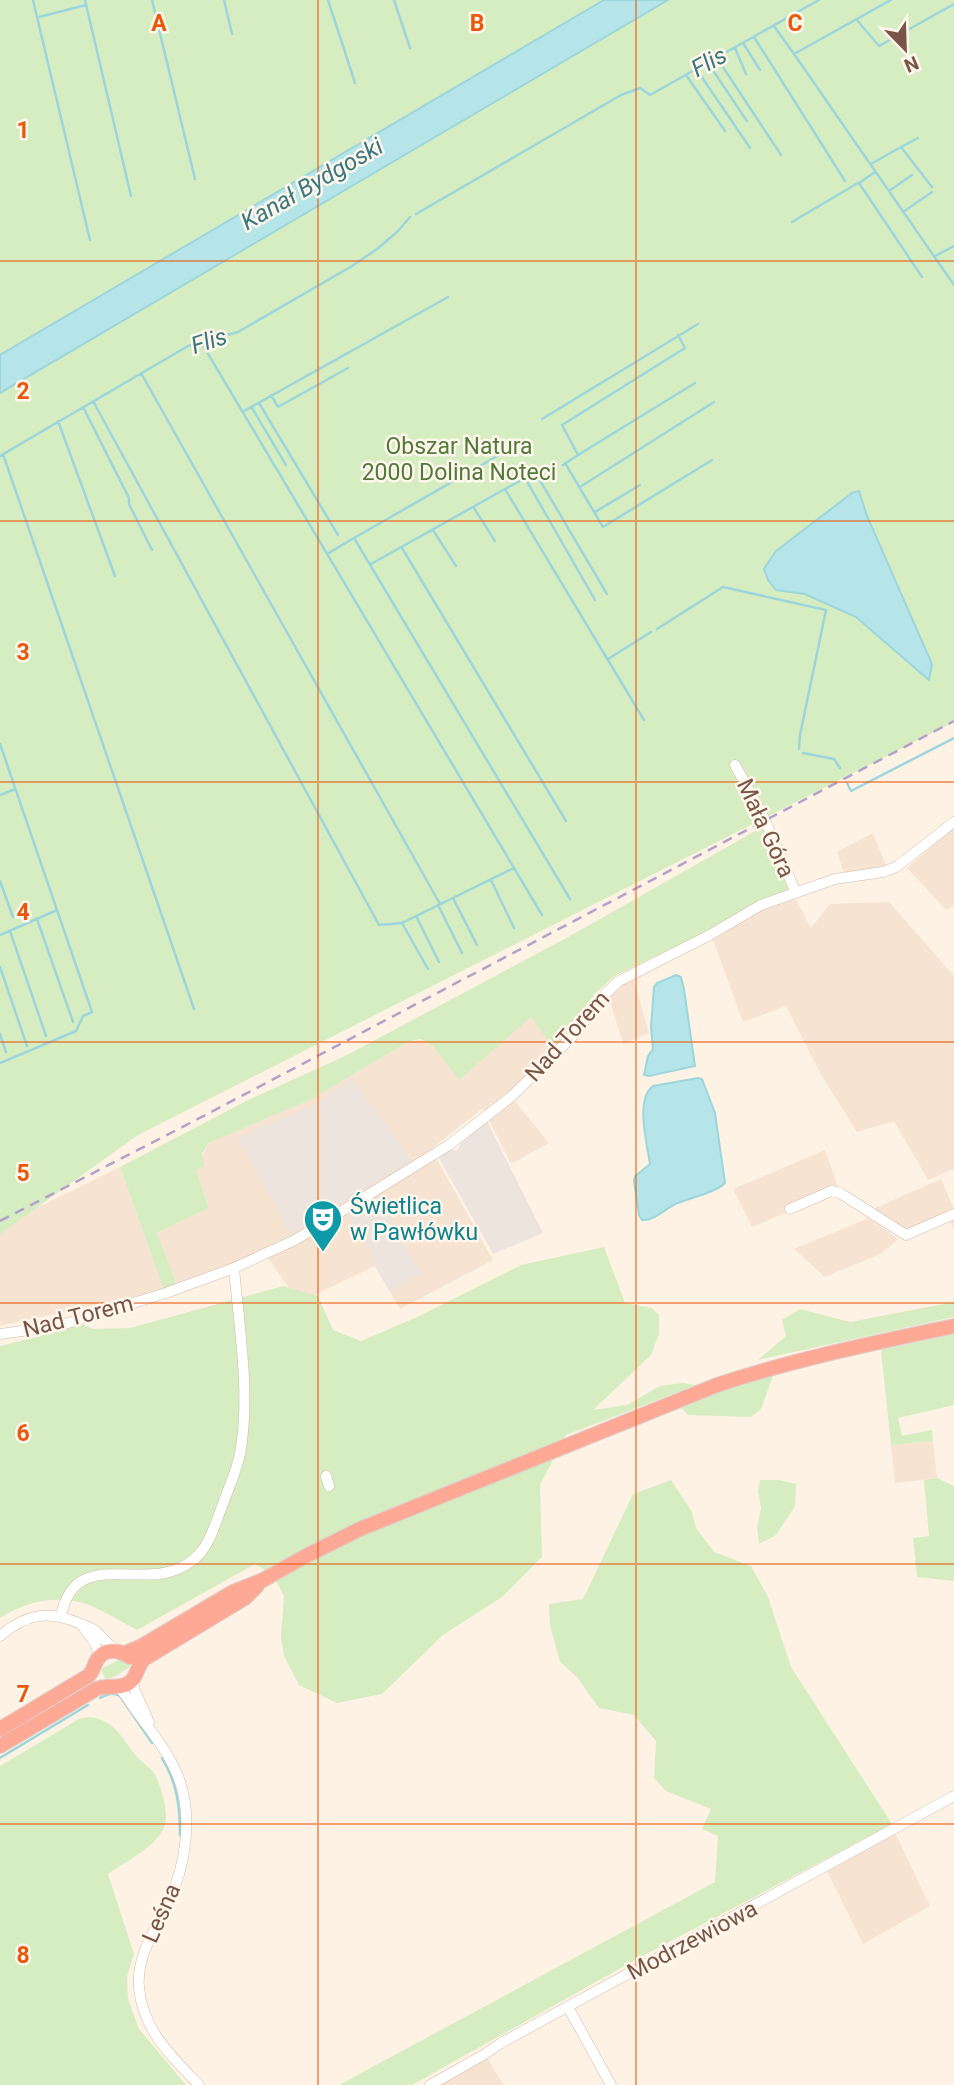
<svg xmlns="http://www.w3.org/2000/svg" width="954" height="2085" font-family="Roboto,sans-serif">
<rect width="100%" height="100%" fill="#fef2e4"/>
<path fill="#f6e3d1" d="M954,828V905L946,910L907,868Z
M873,833L887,868L844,873L837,852Z
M796,899L811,928L830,904L889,902L954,976V1169L928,1180L894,1121L857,1132L820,1073L786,1006L743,1022L713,940L752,914Z
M633,978L649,1033L623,1044L607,992Z
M531,1017L554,1049L509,1094L549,1143L511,1164L483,1108L431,1149L493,1260L400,1309L375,1266L299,1302L263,1251L177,1286L157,1233L209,1208L196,1170L209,1143L310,1100L408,1042L420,1040L433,1046L459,1079Z
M825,1150L839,1190L752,1227L733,1189Z
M120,1167L164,1290L0,1326V1226Z
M941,1179L954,1209V1229L948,1217L906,1235L869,1211Z
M869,1218L898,1239L882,1253L825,1277L794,1249Z
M933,1441L937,1478L895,1483L891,1445Z
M895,1833L930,1906L863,1944L827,1871Z
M485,2054L503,2085H430Z"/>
<path fill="#ede4de" d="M352,1079L412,1161L290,1234L238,1137L313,1105Z
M487,1121L543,1233L493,1254L439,1158L449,1149L457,1151L462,1140Z
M377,1195L421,1273L390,1292L375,1266L370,1251L347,1213Z"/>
<path fill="#d6edc1" d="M0,0H954V722L138,1135L0,1234Z
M764,826L791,891L616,975L594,994L589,1005L571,1030L554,1049L531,1017L459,1080L433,1046L420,1039L408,1042L310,1100L209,1143L202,1154L204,1166L196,1170L209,1208L157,1233L177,1286L164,1290L120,1167L248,1100L347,1055L570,936Z
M604,1247L625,1303L652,1308L659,1315V1334L651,1355L593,1410L627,1405L660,1386L683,1383L696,1385L566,1435L540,1485L542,1557L502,1597L443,1635L382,1694L337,1703L299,1685L284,1656L281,1638L284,1596L273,1575L255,1564L137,1630C120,1621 101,1609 83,1603C54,1595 25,1602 0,1618V1346L40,1336L79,1323L93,1329L130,1328L283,1286L318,1296L333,1330L361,1341L415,1318L521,1265Z
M954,1302V1317L758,1360L786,1336L782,1320L800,1309L850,1322Z
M954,1334V1405L898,1418L902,1436L932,1430L933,1441L891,1445L881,1350Z
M773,1376L761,1409L751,1417L688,1415L681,1408L716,1392Z
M937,1478L954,1486V1581L917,1577L913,1538L929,1536L924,1480Z
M671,1480L692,1512L696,1528L714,1552L751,1566L768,1597L791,1667L892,1824L635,1960L412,2085H339L715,1882L718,1836L702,1829L711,1809L666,1791L654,1778L656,1741L634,1715L599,1708L577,1677L560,1662L550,1625L549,1604L583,1599L633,1494Z
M760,1480H779L796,1484L795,1506L776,1535L759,1544L757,1528L761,1508L758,1491Z
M120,1659L130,1664V1667L112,1678L105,1679L101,1669Z
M90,1717C116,1720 123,1741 138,1758C143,1763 149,1767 154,1773C161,1784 171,1818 163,1830C151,1850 126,1861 108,1874L134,1954L127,1977L128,1999L139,2029L186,2085H0V1766L79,1719Z"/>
<path fill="#b6e5e9" stroke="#9cd6dc" stroke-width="2" d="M604,0H668L0,393V355Z
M859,491L867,516L932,664L929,680L856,617L805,594L776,590L768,580L764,569L776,551L852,493Z
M676,975L681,977L684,989L695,1066L649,1076L644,1075L648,1056L653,1049L651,1027L654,987L657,983Z
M698,1078L702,1079L715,1113L725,1183C717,1192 690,1198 678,1203C665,1208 655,1221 642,1220L639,1215L634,1181L635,1176L650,1164C647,1144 635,1099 653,1086Z"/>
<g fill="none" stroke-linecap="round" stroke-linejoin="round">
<path stroke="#9cd6dc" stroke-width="2.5" d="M33,0L90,240
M85,0L131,196
M152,0L195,179
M224,0L232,34
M328,0L355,83
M394,0L410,48
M39,17L86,5
M856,19L879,46L954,4
M774,26L794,54L891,0
M754,37L845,181
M743,43L760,70
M735,48L746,74
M794,54L954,285
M717,58L781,155
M708,63L747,121
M697,70L750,148
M686,75L725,131
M901,147L918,138
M871,164L901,147L932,187
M875,172L859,183L922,277
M889,191L912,175
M903,212L932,192
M416,214L621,95L640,88L650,95L819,0
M792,222L858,183
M935,256L954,246
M201,342L542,915
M141,373L440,904
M271,395L278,407L348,368
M93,401L379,925L402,923L514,868
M259,403L338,535
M83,407L129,498V504L152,550
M252,408L286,465
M244,411L448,297
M542,419L698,324
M58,421L115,576
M3,454L194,1009
M578,455L695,383
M0,456L188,346L238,332L352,266L377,249L397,232L410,217
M565,463L603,527L712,460
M563,465L578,455L562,425L685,348L678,335
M535,472L607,594
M525,478L595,600
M580,487L714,402
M505,489L540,470L556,468
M474,508L495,541
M595,512L640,485
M433,530L456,566
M354,538L520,443
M402,548L566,821
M327,554L354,538L570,899
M371,564L505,489L644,720
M657,629L723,587L826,610L800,735L799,749
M608,659L651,632
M0,744L92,1012L83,1016L76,1031L0,1063
M803,753L834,759L840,768
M847,783L851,791L954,738
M0,795L15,789
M491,880L514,928
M0,881L13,917
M453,898L477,945
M438,905L462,953
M416,916L439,962
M37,919L73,1022
M402,923L428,969
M10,931L46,1036
M0,935L57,910
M0,967L27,1046
M0,1034L6,1052
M100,1698C108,1694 112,1692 120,1696L152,1743
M0,1758L88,1705
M162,1758C177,1782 180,1807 180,1835"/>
<g stroke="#d2baab" stroke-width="11">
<path id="minor" d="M735,765L765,820L796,893
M790,1209L831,1191L840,1193L906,1235L954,1214
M0,1334L58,1326L166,1293L234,1268L295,1240L449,1145L512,1096L574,1035L605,994L619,981L708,936L761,905L835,879L883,872L896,867L954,822
M326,1476L329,1486
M61,1616C77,1537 156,1605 201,1552C211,1540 215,1524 221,1509C228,1489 238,1469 241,1448C250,1391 239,1326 234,1268
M81,1624L95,1643L100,1657
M0,1636C27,1613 49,1610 81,1624C86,1626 92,1628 96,1631C103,1638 108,1645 116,1650
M133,1680L135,1691L149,1722
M118,1686C127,1696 132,1706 140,1716C154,1735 168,1752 177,1774C194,1813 186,1866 168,1903C155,1930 136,1957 139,1988C143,2030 171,2056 199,2085
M568,2007L611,2085
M430,2085L485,2054L501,2043L954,1796"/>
</g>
<g stroke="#dcd3cf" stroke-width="16">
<path id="highway" d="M125,1653L140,1647L233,1592L263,1580L304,1557L360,1529L717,1385C795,1359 874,1343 954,1326
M0,1729L88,1676C94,1671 93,1666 97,1660C105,1647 119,1650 130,1657
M0,1746L96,1689C108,1684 124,1691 133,1679C138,1672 138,1665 144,1659L245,1598L257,1586"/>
</g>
<use href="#minor" stroke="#fff" stroke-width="10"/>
<use href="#highway" stroke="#fda996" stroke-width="14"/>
<path stroke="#b3a1c9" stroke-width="2.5" stroke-dasharray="10 7" stroke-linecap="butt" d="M0,1221L194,1121L954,721"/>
</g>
<path fill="none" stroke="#e8590c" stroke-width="2" stroke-opacity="0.55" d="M318,0V2085M636,0V2085M0,261H954M0,521H954M0,782H954M0,1042H954M0,1303H954M0,1564H954M0,1824H954"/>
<defs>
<g id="theatre-pin" transform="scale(2.0125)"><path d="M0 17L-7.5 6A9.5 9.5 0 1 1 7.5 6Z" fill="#0f9aa8" stroke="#fff6ec"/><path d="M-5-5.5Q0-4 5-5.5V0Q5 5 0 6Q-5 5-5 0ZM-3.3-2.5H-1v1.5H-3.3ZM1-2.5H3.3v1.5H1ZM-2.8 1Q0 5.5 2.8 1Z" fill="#fff"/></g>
</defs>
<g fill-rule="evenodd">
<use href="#theatre-pin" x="323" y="1219"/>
</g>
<g text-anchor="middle" stroke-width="5" stroke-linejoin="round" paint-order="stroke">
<g font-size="23" fill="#527a3c" stroke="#fff6ec">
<text x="459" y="454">Obszar Natura<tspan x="459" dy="26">2000 Dolina Noteci</tspan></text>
</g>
<g font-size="23" fill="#785547" stroke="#fff6ec">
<text transform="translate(766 828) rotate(65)" y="8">Mała Góra</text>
<text transform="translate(567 1036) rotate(-48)" y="8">Nad Torem</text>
<text transform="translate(78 1316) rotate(-14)" y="8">Nad Torem</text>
<text transform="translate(161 1913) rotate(-66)" y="8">Leśna</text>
<text transform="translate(692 1940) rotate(-28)" y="8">Modrzewiowa</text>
</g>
<g font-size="23" fill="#0d838f" stroke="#fff6ec" text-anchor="start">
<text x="350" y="1214">Świetlica<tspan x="350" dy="26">w Pawłówku</tspan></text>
</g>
<g font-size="24" font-style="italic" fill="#3a787f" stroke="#fff6ec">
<text transform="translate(709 62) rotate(-29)" y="8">Flis</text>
<text transform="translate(312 184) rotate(-30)" y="8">Kanał Bydgoski</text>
<text transform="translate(209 341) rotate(-18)" y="8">Flis</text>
</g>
</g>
<g font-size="23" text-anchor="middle" font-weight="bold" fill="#e8590c" stroke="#fff6ec" stroke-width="5" stroke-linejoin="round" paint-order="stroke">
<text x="159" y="31">A</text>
<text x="477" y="31">B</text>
<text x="795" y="31">C</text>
<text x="23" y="138">1</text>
<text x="23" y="399">2</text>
<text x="23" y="660">3</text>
<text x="23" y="920">4</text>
<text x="23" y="1181">5</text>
<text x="23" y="1441">6</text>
<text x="23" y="1702">7</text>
<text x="23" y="1963">8</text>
</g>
<g transform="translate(905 49) rotate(157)" stroke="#fff6ec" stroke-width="5" paint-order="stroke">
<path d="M0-5L12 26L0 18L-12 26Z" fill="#785547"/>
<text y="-10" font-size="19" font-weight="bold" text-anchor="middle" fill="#785547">N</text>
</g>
</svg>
